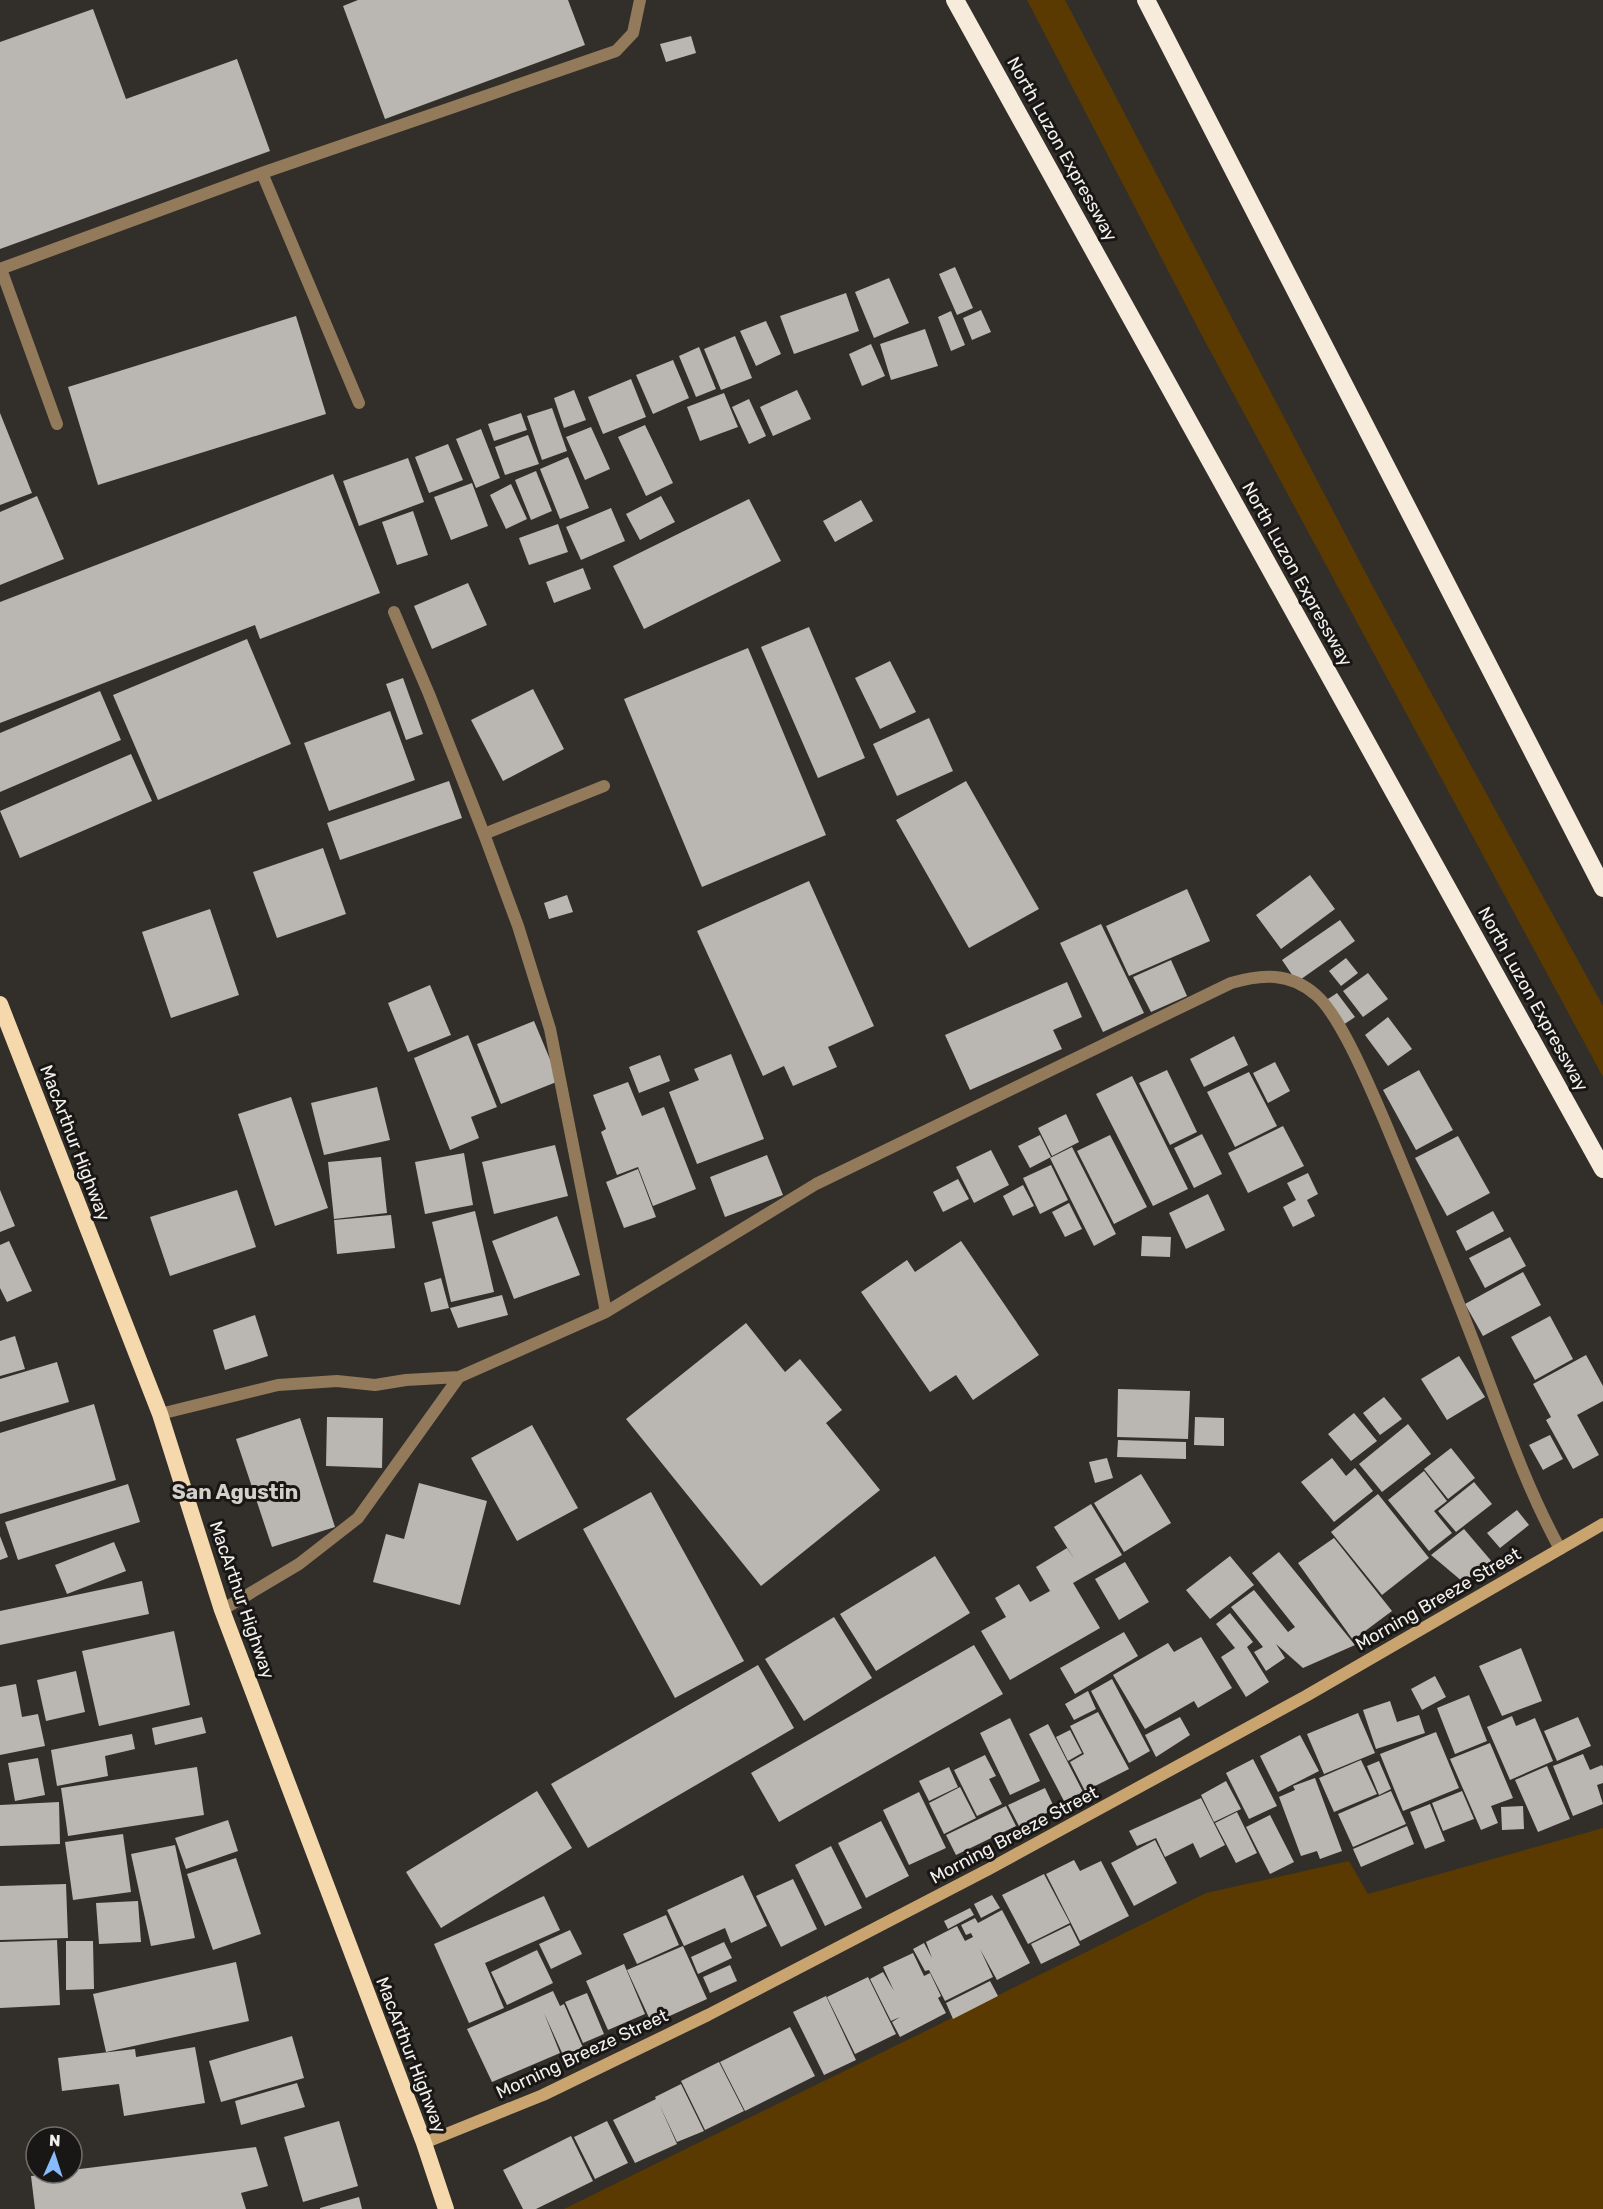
<svg xmlns="http://www.w3.org/2000/svg" width="1603" height="2209" font-family="Rubik,sans-serif">
<rect width="100%" height="100%" fill="#322f2b"/>
<path fill="#5a3a00" d="M1027,0H1065L1373,587L1603,1006V1077L1200,332Z
M1603,1828V2209H564L1206,1893L1349,1861L1368,1894Z"/>
<path fill="#bab6b1" d="M358,0H568L585,45L385,119L343,6Z
M93,9L126,99L237,59L270,151L0,249V42Z
M691,36L696,53L666,62L660,44Z
M955,267L973,308L957,315L939,274Z
M889,278L909,323L874,338L855,292Z
M846,293L859,331L794,354L780,316Z
M981,310L991,332L972,340L963,318Z
M951,311L965,345L951,351L938,317Z
M296,316L326,414L98,485L68,387Z
M766,321L781,354L756,366L740,331Z
M925,329L938,366L891,380L880,344Z
M735,336L752,378L721,390L704,349Z
M871,344L885,376L862,386L849,354Z
M699,347L716,389L696,397L679,356Z
M673,360L689,398L653,414L636,375Z
M631,379L646,417L603,434L588,397Z
M574,390L586,420L564,428L554,398Z
M797,390L811,419L773,436L760,407Z
M724,393L738,427L700,441L687,407Z
M749,399L766,436L749,444L732,407Z
M552,408L567,451L542,460L527,416Z
M0,413L32,493L0,505Z
M521,413L527,430L494,441L488,424Z
M645,425L673,483L646,496L618,437Z
M591,427L610,469L585,480L566,437Z
M481,429L500,478L476,488L456,439Z
M528,435L539,464L505,475L495,447Z
M448,444L463,480L429,493L415,457Z
M568,457L589,508L560,519L540,469Z
M408,458L424,502L359,526L343,481Z
M536,471L552,511L531,520L515,480Z
M333,474L380,593L260,639L255,625L0,723V602Z
M472,483L488,526L451,540L434,497Z
M511,484L527,519L506,529L490,495Z
M37,496L64,559L0,585V512Z
M661,496L675,522L640,540L626,514Z
M749,499L781,561L644,629L613,566Z
M861,500L873,521L835,542L823,521Z
M611,508L625,541L581,560L566,527Z
M413,511L428,555L397,565L382,522Z
M558,524L568,552L529,565L519,538Z
M583,568L591,589L554,603L546,582Z
M468,583L487,625L432,649L414,606Z
M809,627L865,758L818,778L761,647Z
M247,639L291,744L158,800L113,695Z
M748,648L826,835L702,887L624,699Z
M890,661L916,712L880,729L855,678Z
M403,678L423,734L406,740L386,684Z
M533,689L564,749L503,781L471,720Z
M100,691L121,740L0,792V733Z
M390,711L415,780L329,811L304,743Z
M929,718L953,771L897,796L873,744Z
M131,754L152,801L20,858L0,811Z
M449,781L462,818L340,860L327,823Z
M966,781L1039,909L969,948L896,820Z
M323,848L346,914L277,938L253,872Z
M1310,875L1335,909L1281,949L1256,915Z
M809,881L874,1026L828,1047L837,1067L793,1086L784,1066L763,1076L697,931Z
M1187,889L1210,941L1129,976L1106,926Z
M567,895L573,912L549,919L544,903Z
M210,909L239,995L171,1018L142,932Z
M1340,920L1355,941L1297,982L1282,960Z
M1101,924L1144,1013L1103,1032L1060,943Z
M1346,958L1358,973L1341,986L1329,971Z
M1171,960L1187,996L1151,1012L1133,977Z
M1368,973L1388,999L1363,1017L1343,991Z
M1067,982L1082,1017L1053,1030L1062,1049L970,1090L945,1035Z
M430,985L451,1035L408,1052L388,1003Z
M1337,993L1355,1017L1343,1025L1325,1001Z
M1388,1017L1412,1049L1388,1066L1365,1035Z
M534,1021L559,1081L501,1104L477,1044Z
M468,1035L497,1107L471,1117L479,1138L450,1150L414,1058Z
M1234,1036L1248,1065L1204,1087L1190,1059Z
M731,1054L764,1139L697,1164L669,1092L699,1080L694,1069Z
M660,1055L670,1081L639,1093L629,1067Z
M1275,1062L1290,1091L1268,1103L1253,1073Z
M1167,1070L1197,1132L1170,1145L1139,1083Z
M1419,1070L1453,1130L1416,1150L1383,1090Z
M1249,1072L1277,1126L1235,1147L1207,1092Z
M1132,1076L1188,1189L1153,1206L1096,1094Z
M628,1082L642,1116L664,1107L696,1189L653,1206L638,1167L617,1175L601,1132L606,1129L593,1095Z
M377,1087L390,1140L324,1155L311,1103Z
M291,1097L328,1208L275,1226L238,1114Z
M1066,1114L1079,1142L1052,1156L1038,1128Z
M1283,1126L1304,1166L1248,1193L1228,1153Z
M1202,1134L1222,1174L1194,1188L1174,1148Z
M1040,1135L1051,1157L1030,1168L1018,1146Z
M1110,1135L1147,1207L1114,1224L1077,1151Z
M1458,1136L1490,1193L1447,1216L1415,1158Z
M555,1145L568,1196L494,1214L482,1162Z
M1072,1147L1116,1234L1094,1246L1050,1158Z
M991,1150L1009,1185L974,1203L956,1167Z
M464,1153L473,1205L425,1214L415,1162Z
M767,1155L783,1195L725,1217L710,1177Z
M381,1157L387,1213L334,1219L328,1162Z
M1051,1165L1068,1200L1040,1214L1023,1178Z
M638,1169L656,1217L624,1228L606,1182Z
M1308,1173L1318,1194L1307,1200L1315,1216L1293,1227L1283,1207L1296,1200L1287,1183Z
M958,1179L969,1199L943,1212L933,1192Z
M1023,1185L1034,1206L1013,1216L1003,1196Z
M0,1190L15,1226L0,1232Z
M237,1190L256,1247L170,1276L150,1217Z
M1208,1194L1225,1230L1186,1249L1169,1213Z
M1069,1203L1082,1229L1065,1237L1052,1212Z
M475,1211L494,1292L451,1302L432,1222Z
M1493,1211L1504,1231L1466,1251L1456,1231Z
M391,1215L395,1248L337,1254L334,1220Z
M557,1216L580,1275L514,1299L492,1241Z
M1142,1236L1171,1237L1170,1257L1141,1256Z
M1510,1237L1526,1266L1485,1288L1469,1258Z
M9,1241L32,1291L7,1302L0,1288V1245Z
M961,1241L1039,1355L973,1400L956,1375L930,1392L861,1292L907,1260L915,1272Z
M1523,1272L1541,1305L1483,1336L1465,1304Z
M441,1278L449,1308L431,1312L424,1283Z
M502,1295L508,1315L458,1328L450,1308Z
M255,1315L268,1356L225,1370L213,1330Z
M1550,1316L1573,1359L1535,1380L1511,1337Z
M746,1323L785,1372L800,1359L842,1410L826,1423L880,1490L761,1586L626,1419Z
M15,1336L25,1369L0,1376V1341Z
M1586,1355L1603,1386V1401L1577,1415L1599,1455L1573,1469L1546,1420L1551,1417L1533,1384Z
M1459,1356L1485,1397L1447,1420L1421,1379Z
M57,1362L69,1402L0,1422V1379Z
M1118,1389L1190,1391L1188,1439L1117,1437Z
M1384,1397L1402,1419L1380,1435L1363,1413Z
M94,1404L116,1480L0,1514V1433Z
M1354,1413L1377,1441L1351,1461L1328,1434Z
M327,1417L383,1418L382,1468L326,1466Z
M1195,1417L1224,1418V1446L1194,1445Z
M300,1418L335,1527L272,1547L236,1439Z
M1408,1424L1431,1454L1382,1492L1359,1464Z
M532,1425L578,1508L517,1541L471,1458Z
M1550,1435L1563,1459L1543,1470L1529,1445Z
M1118,1440L1186,1442V1459L1117,1457Z
M1451,1448L1475,1478L1448,1499L1424,1469Z
M1107,1458L1113,1478L1095,1483L1089,1462Z
M1332,1458L1346,1476L1355,1468L1373,1491L1334,1522L1301,1482Z
M1424,1471L1447,1501L1434,1511L1452,1533L1429,1551L1388,1500Z
M1141,1474L1171,1523L1124,1552L1094,1503Z
M1474,1482L1492,1504L1456,1532L1438,1511Z
M419,1483L487,1501L460,1605L373,1582L386,1534L404,1539Z
M128,1484L140,1522L18,1560L5,1522Z
M651,1492L744,1661L675,1698L583,1529Z
M1378,1494L1429,1558L1382,1595L1331,1532Z
M1091,1504L1122,1555L1073,1583L1100,1628L1010,1680L981,1631L1006,1617L995,1598L1019,1584L1030,1602L1050,1591L1036,1567L1067,1548L1075,1560L1054,1527Z
M1517,1510L1529,1525L1500,1548L1487,1533Z
M1464,1529L1493,1563L1463,1582L1431,1555Z
M0,1536L8,1557L0,1560Z
M1334,1538L1392,1611L1353,1640L1298,1563Z
M114,1542L126,1571L67,1594L55,1565Z
M1279,1552L1355,1645L1303,1668L1276,1644L1285,1658L1266,1671L1254,1652L1263,1647L1231,1607L1254,1590L1288,1632L1295,1627L1252,1573Z
M935,1556L970,1613L876,1671L840,1614Z
M1230,1556L1254,1585L1210,1619L1186,1590Z
M1125,1562L1149,1602L1119,1620L1095,1579Z
M142,1581L149,1614L0,1645V1611Z
M1230,1613L1253,1642L1247,1647L1269,1682L1246,1697L1221,1657L1235,1648L1216,1624Z
M834,1617L872,1678L804,1721L765,1659Z
M174,1631L190,1705L99,1726L82,1651Z
M1124,1632L1138,1656L1075,1694L1060,1668Z
M1201,1637L1232,1688L1198,1708L1194,1701L1145,1729L1113,1675L1168,1643L1174,1652Z
M974,1645L1003,1694L779,1822L751,1773Z
M1521,1648L1542,1701L1502,1716L1479,1666Z
M758,1665L794,1728L588,1848L551,1784Z
M76,1671L85,1712L46,1721L37,1680Z
M1435,1676L1446,1697L1422,1710L1411,1689Z
M1112,1679L1150,1751L1129,1763L1091,1691Z
M16,1684L22,1717L38,1714L45,1746L0,1755V1687Z
M1088,1691L1096,1709L1074,1720L1065,1704Z
M1469,1695L1487,1741L1455,1754L1437,1708Z
M1390,1701L1397,1722L1419,1715L1425,1733L1376,1749L1363,1710Z
M1098,1712L1129,1769L1085,1791L1070,1762L1084,1754L1070,1726Z
M1358,1713L1375,1753L1324,1774L1307,1734Z
M1512,1716L1516,1726L1535,1718L1553,1761L1510,1780L1487,1727Z
M202,1717L206,1733L155,1745L152,1728Z
M1180,1717L1190,1735L1156,1757L1145,1735Z
M1578,1717L1591,1746L1557,1761L1544,1731Z
M1010,1718L1040,1781L1010,1795L980,1733Z
M1048,1724L1083,1792L1064,1801L1029,1734Z
M1070,1730L1082,1753L1068,1761L1056,1737Z
M1436,1732L1459,1788L1403,1811L1380,1754Z
M132,1734L135,1749L105,1756L108,1776L57,1786L51,1750Z
M1300,1735L1319,1771L1278,1792L1260,1756Z
M1490,1743L1513,1798L1491,1806L1498,1823L1481,1830L1450,1759Z
M1583,1754L1590,1770L1602,1765L1603,1767V1783L1597,1785L1603,1804L1573,1816L1553,1766Z
M985,1755L996,1776L989,1779L1002,1804L977,1816L954,1770Z
M38,1758L45,1795L15,1801L8,1763Z
M1253,1759L1277,1806L1249,1819L1226,1773Z
M1361,1760L1377,1794L1334,1812L1319,1778Z
M1379,1761L1391,1789L1379,1795L1367,1766Z
M1547,1766L1570,1819L1538,1832L1515,1780Z
M197,1767L204,1815L68,1836L61,1788Z
M949,1767L958,1787L929,1801L919,1781Z
M1315,1778L1342,1851L1320,1859L1317,1851L1301,1856L1279,1797L1295,1790L1293,1786Z
M1226,1781L1241,1809L1214,1822L1201,1795Z
M960,1787L976,1818L944,1834L929,1803Z
M1045,1788L1055,1809L1019,1826L1008,1805Z
M537,1791L572,1848L441,1928L406,1872Z
M1391,1791L1406,1824L1353,1847L1338,1814Z
M1462,1791L1474,1819L1443,1831L1432,1803Z
M919,1792L946,1848L909,1865L883,1810Z
M1201,1798L1225,1845L1200,1858L1193,1843L1165,1857L1156,1838L1137,1846L1129,1831Z
M59,1802L60,1844L0,1846V1805Z
M1430,1804L1445,1841L1425,1849L1410,1812Z
M1006,1806L1016,1826L956,1855L946,1835Z
M1523,1806L1524,1829L1502,1830L1501,1807Z
M1237,1812L1257,1853L1236,1863L1215,1823Z
M1270,1815L1294,1862L1270,1874L1246,1827Z
M228,1820L238,1851L186,1869L175,1838Z
M881,1821L909,1876L866,1898L838,1843Z
M1407,1826L1414,1844L1361,1867L1353,1849Z
M123,1834L131,1892L73,1900L65,1842Z
M1155,1840L1177,1883L1134,1906L1111,1863Z
M175,1845L195,1938L151,1946L131,1854Z
M831,1846L862,1908L825,1926L795,1865Z
M236,1858L261,1934L213,1950L187,1874Z
M1074,1860L1080,1871L1101,1861L1129,1916L1080,1941L1046,1874Z
M1044,1874L1070,1923L1028,1944L1002,1895Z
M743,1875L767,1926L731,1943L725,1928L684,1946L667,1910Z
M793,1879L817,1929L781,1947L756,1896Z
M66,1884L68,1938L0,1940V1886Z
M992,1895L1000,1908L981,1918L974,1904Z
M544,1896L560,1930L485,1963L504,2008L469,2023L434,1944Z
M138,1901L141,1942L99,1944L96,1903Z
M970,1908L974,1915L948,1929L944,1921Z
M1002,1910L1030,1963L997,1980L980,1949L993,1977L945,2001L929,1970L925,1971L913,1949L924,1943L932,1958L926,1942L957,1926L965,1941L973,1937L971,1933L966,1935L961,1925L975,1918L978,1923Z
M666,1915L679,1945L637,1964L623,1934Z
M1070,1925L1080,1945L1041,1964L1031,1944Z
M570,1930L582,1954L551,1969L539,1944Z
M57,1940L60,2005L0,2008V1942Z
M66,1941H93L94,1989L66,1990Z
M724,1942L732,1958L698,1974L691,1957Z
M683,1946L707,1999L652,2024L627,1970Z
M537,1950L553,1983L507,2005L491,1972Z
M913,1953L924,1976L930,1973L941,1996L938,1998L946,2013L900,2037L892,2022L900,2017L891,2021L870,1979L883,1972L894,1991L883,1967Z
M236,1962L249,2021L106,2052L93,1994Z
M624,1964L645,2014L608,2030L586,1981Z
M730,1965L737,1981L710,1993L703,1977Z
M868,1977L896,2034L855,2054L827,1997Z
M990,1981L998,1996L953,2019L946,2003Z
M553,1991L560,2006L564,2004L587,2057L568,2066L544,2013L560,2053L492,2082L467,2029Z
M587,1993L604,2034L583,2043L565,2002Z
M826,1996L856,2060L824,2075L793,2012Z
M790,2027L815,2076L745,2111L720,2062Z
M292,2036L304,2078L221,2102L209,2061Z
M195,2047L205,2103L124,2116L119,2084L62,2091L58,2058L135,2049L136,2057Z
M719,2062L744,2111L705,2130L681,2081Z
M297,2083L305,2107L241,2125L235,2101Z
M681,2084L704,2131L677,2142L659,2104L677,2144L635,2163L613,2120L656,2099L655,2097Z
M339,2121L358,2186L303,2202L284,2137Z
M607,2121L628,2163L595,2179L574,2137Z
M571,2136L593,2181L536,2209H523L503,2170Z
M256,2147L268,2186L241,2193L246,2209H35L31,2176L72,2173V2170Z
M359,2197L362,2209H320V2208Z"/>
<g fill="none" stroke-linecap="round" stroke-linejoin="round">
<path stroke="#927a5a" stroke-width="12" d="M262,173L359,403
M0,269L262,173L616,51L633,33L640,0
M1,269L57,424
M484,834L604,786"/>
<path stroke="#927a5a" stroke-width="12" d="M394,612L429,694L484,834L518,926L550,1029L606,1312
M160,1414L278,1385L337,1381L375,1385L406,1380L459,1377L606,1312L816,1184L1231,983C1261,974 1290,972 1316,995C1341,1016 1371,1090 1385,1122C1417,1198 1448,1275 1478,1353C1503,1419 1526,1487 1560,1549
M222,1610L299,1564L358,1518L459,1377"/>
<path stroke="#caa46f" stroke-width="12" d="M424,2143L543,2095L708,2015L989,1869L1306,1696L1603,1524"/>
<path stroke="#f6d8ad" stroke-width="16" d="M0,1004L160,1414L222,1610L424,2143L446,2209"/>
<path stroke="#f7ebdb" stroke-width="18" d="M955,0L1603,1169
M1146,0L1603,888"/>
</g>
<g text-anchor="middle" stroke-width="6" stroke-linejoin="round" paint-order="stroke">
<g font-size="18" fill="#f2f0ed" stroke="#191715">
<text transform="translate(1062 149) rotate(61)" y="6">North Luzon Expressway</text>
<text transform="translate(1297 574) rotate(61)" y="6">North Luzon Expressway</text>
<text transform="translate(1533 999) rotate(61)" y="6">North Luzon Expressway</text>
<text transform="translate(75 1143) rotate(69)" y="6">MacArthur Highway</text>
<text transform="translate(1438 1599) rotate(-30)" y="6">Morning Breeze Street</text>
<text transform="translate(242 1600) rotate(71)" y="6">MacArthur Highway</text>
<text transform="translate(1014 1835) rotate(-28)" y="6">Morning Breeze Street</text>
<text transform="translate(582 2054) rotate(-25)" y="6">Morning Breeze Street</text>
<text transform="translate(411 2055) rotate(69)" y="6">MacArthur Highway</text>
</g>
<g font-size="21" font-weight="bold" fill="#d3cfc9" stroke="#191715">
<text x="235" y="1499">San Agustin</text>
</g>
</g>
<g transform="translate(54 2155) rotate(3)"><circle r="28" fill="#191715" stroke="#706e6b" stroke-width="1.5"/>
<path d="M0-4.5L10 22L0 15L-10 22Z" fill="#88bbfc"/>
<text y="-9" font-size="16" font-weight="bold" text-anchor="middle" fill="#f2f0ed">N</text>
</g>
</svg>
